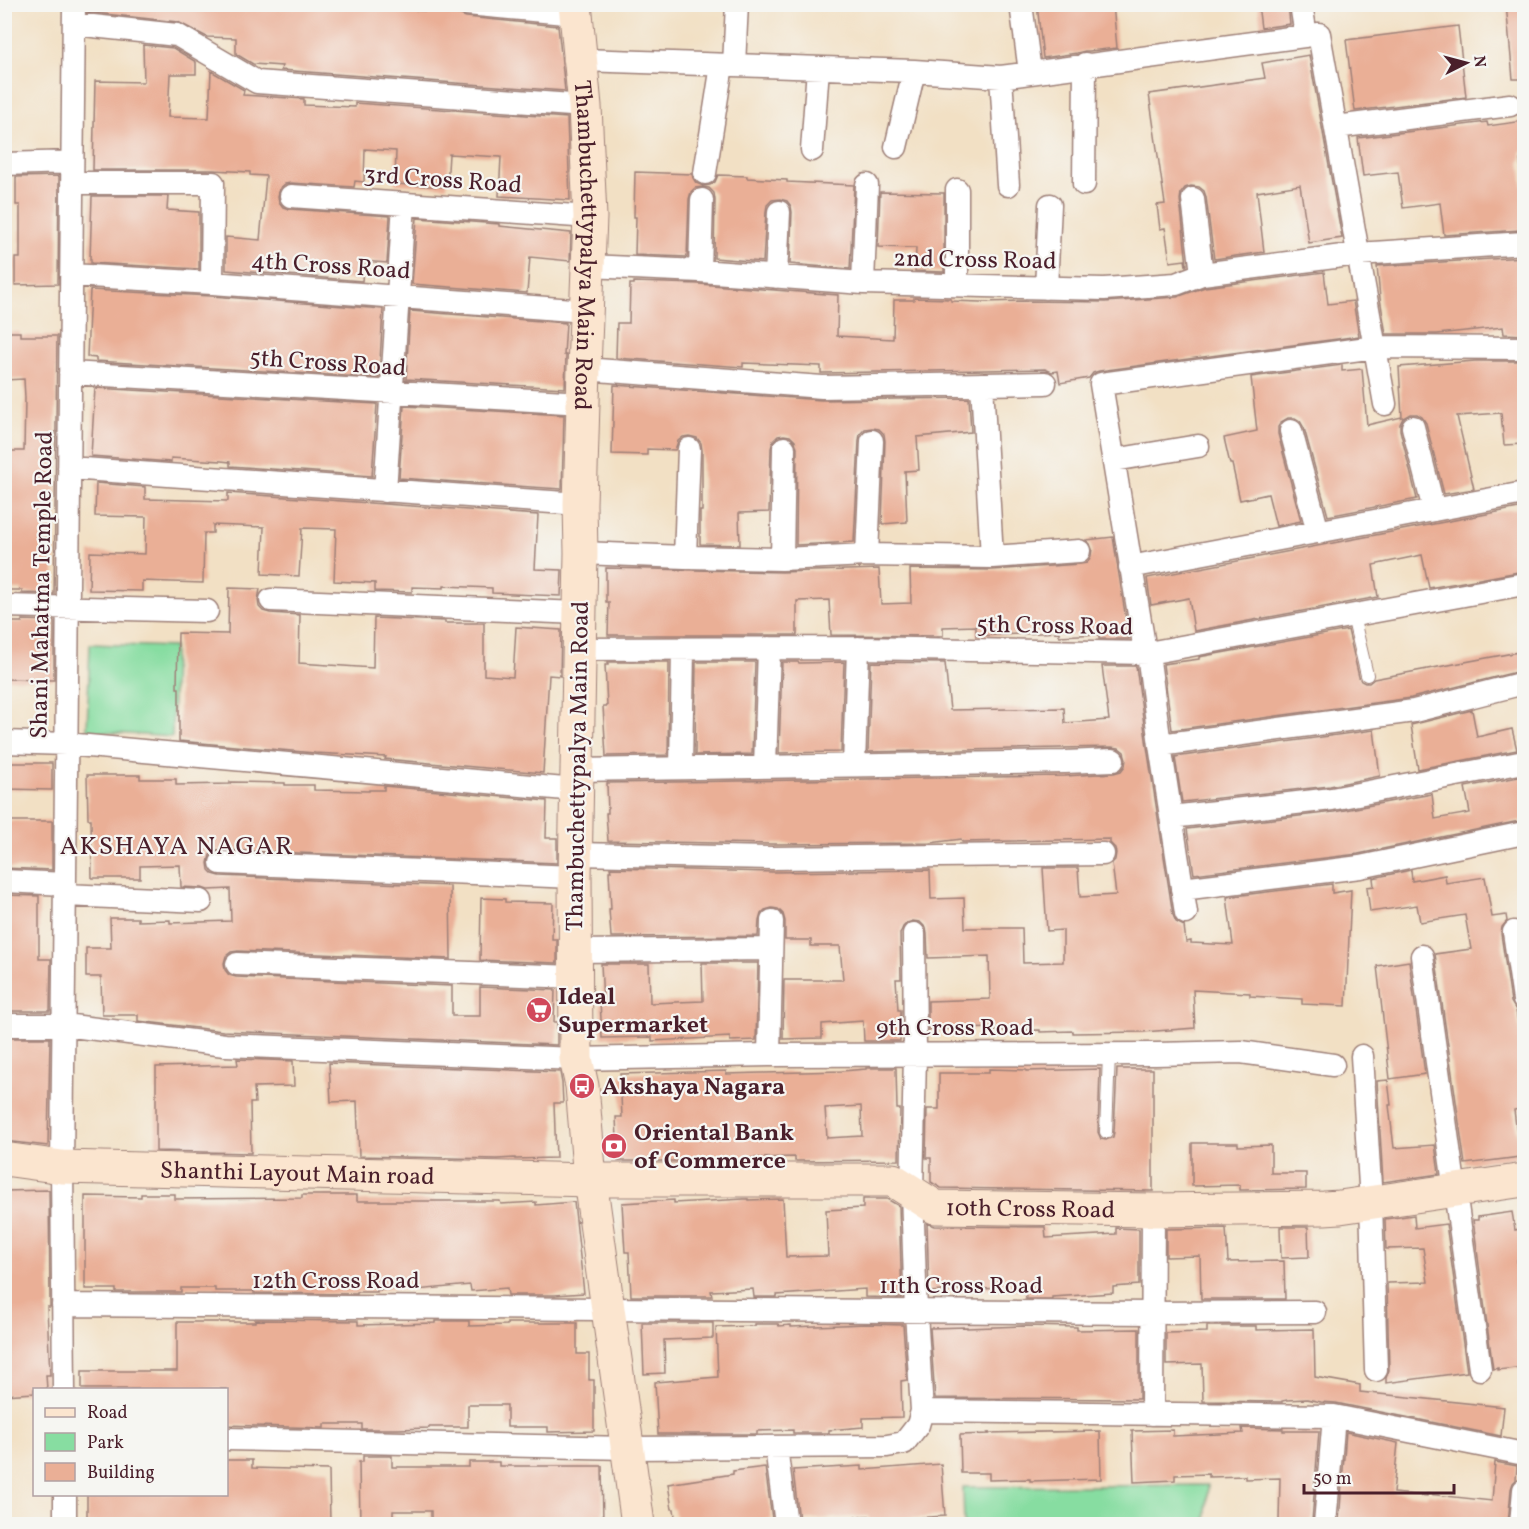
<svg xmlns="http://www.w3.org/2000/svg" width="1529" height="1529" font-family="Vollkorn,serif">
<rect width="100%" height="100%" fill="#f6f6f2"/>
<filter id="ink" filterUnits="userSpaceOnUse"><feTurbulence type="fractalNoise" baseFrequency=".0167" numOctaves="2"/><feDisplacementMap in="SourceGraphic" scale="12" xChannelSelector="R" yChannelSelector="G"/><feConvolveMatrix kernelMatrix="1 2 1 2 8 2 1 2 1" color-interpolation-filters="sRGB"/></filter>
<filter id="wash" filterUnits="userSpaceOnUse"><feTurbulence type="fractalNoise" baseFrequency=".008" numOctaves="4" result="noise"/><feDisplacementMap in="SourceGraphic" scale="24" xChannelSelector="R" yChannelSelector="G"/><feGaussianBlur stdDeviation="1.35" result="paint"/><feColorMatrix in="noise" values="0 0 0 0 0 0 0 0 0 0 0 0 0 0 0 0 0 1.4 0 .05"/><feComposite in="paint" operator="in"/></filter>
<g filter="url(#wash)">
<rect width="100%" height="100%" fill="#f2e0c4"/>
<path fill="#87dda1" stroke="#687e66" stroke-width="1.5" d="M90,644L174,647L172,737L87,731Z
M1208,1485L1205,1524H964L963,1487Z"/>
<g id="blocks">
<path fill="#eaaf96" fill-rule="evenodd" d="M87,4H335L375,7V5L410,7V10L447,12V13L458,14L466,17L558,26L565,91L281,70L282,66L253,64L236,54V38L207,37L178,22L87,12Z
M1037,4H1113L1117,48L1089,51H1085L1077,53L1043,58Z
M1258,4H1288L1290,24L1261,28Z
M1506,4H1524V79H1513Z
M1458,26L1466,97L1355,111L1346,40Z
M143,45L173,48L196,62V74H170L168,117L209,118L211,71L244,90L243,95L304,99V105L355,107V103L567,118L570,200L499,196L501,157L449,154L447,187L395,184L396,151L365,149L364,182L355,181L354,187L291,183L285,184L280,188L278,196L279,202L283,207L289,209L390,216L387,263L364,261L362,281L226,270V237L260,240L266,176L250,175V172L213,170H93L95,81L144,82Z
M1309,55L1342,238L1309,243L1300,185L1257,192L1264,252L1214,259L1206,197L1204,191L1199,187L1191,186L1185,188L1181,193L1180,200L1187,265L1186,266L1185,260L1170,262L1165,228L1160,229L1157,205L1165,204L1149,94L1265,78L1262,63Z
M1524,121V152H1521L1522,160H1520L1524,199V225L1521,226V230L1444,235L1440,203L1403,208L1398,172L1363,176L1358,138L1487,122L1488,126Z
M635,172L692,174L693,178L696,183L703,186L710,185L715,182L718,175L747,176V178L787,180V182L854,185L850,269L790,264L792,212L791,206L787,201L780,199L772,200L767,205L766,211L763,262L714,258L715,200L714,193L709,188L703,187L695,188L691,192L689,199L687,257L635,255L636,217H634Z
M59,176L58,284L15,285V258H20V205H16V177Z
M880,192L944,193V272L915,271L916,248L878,247Z
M92,196H168L167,210L199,212V269L91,263V259H90Z
M417,218L499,224V226L571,233L570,261L530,257L527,293L412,284Z
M1524,257V335L1504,334L1503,327L1437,334H1386L1380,298L1377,266Z
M1324,272L1328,304L1353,301L1359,336L1099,371L1093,373L1089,378L1060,383L1058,371L1052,372L1045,369L822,373H821V366L743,363V367L616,358L617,323H629L630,284H634V282L699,284L838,295L837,336L893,339L894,300H914V298L951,299V301L981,302L1025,301L1105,302L1177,297L1205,287Z
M90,290L211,296L383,309L379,378L96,361V358L87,357Z
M410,311L566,323L564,355H566L565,388L406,379Z
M4,332H20V336H57L54,594L22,593V590H4V451H24L25,398L24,379L4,380Z
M1475,361H1524V444L1504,445L1501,413L1457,416L1474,489L1444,494L1426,423L1422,417L1417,414H1410L1403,418L1400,424V430L1417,499L1328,516L1304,428L1300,421L1295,418H1288L1281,422L1278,427V434L1301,521L1276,526L1268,494L1240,500L1232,464H1230L1224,438L1257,431L1251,377L1342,365V371L1362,369L1367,425L1402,417L1399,367Z
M614,385L821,400L969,398L971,432L917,437L919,470L905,471L907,522L882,524L885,441L884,434L879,429L872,428L865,429L860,434L859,440L854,542L796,545L797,448L795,441L790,436L784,435L778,436L773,441L771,448L769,512L739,513L740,545L700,544V511H702V450L701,443L697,438L689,436L683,437L678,441L675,450L647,449V455L612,454Z
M95,388L377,404L372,476L230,466V462L221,461L171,458V462L91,456Z
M404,406L564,415L562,489L399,478Z
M96,483L145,487V499L228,501V493L538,515L535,569L562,570L561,596L492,593V588L444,586V588L412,587V592L375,591V583L334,581L336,529L302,528L299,576L262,574L264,527L213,525V533H204L203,583L142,581V591L89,590L90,552L145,554L146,517L95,516Z
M1524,507V571L1429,588L1422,555L1373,565L1378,597L1194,631L1189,598L1151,605L1147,578Z
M1113,537L1129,639H1099V634L1059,636V632L976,636V626L943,627V636L831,635L829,600L797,601V635H608L609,602H606V568L782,572L879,569L881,604L911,603L910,569L993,570L1080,564L1087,563L1091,556L1092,549L1090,544L1086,540Z
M229,588L260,589L258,600L259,607L263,611L270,613L300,615L299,663L373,668L374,618L445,621V623H484V675L513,677L516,627L561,630L560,676L549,675L543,773L385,759L386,757L315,753L179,741V688H177L178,633L228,634Z
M22,620L54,621V680L4,679V622H22Z
M1348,630L1359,677L1361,681L1365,683H1369L1374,679L1524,651V670L1411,698L1172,730L1163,664L1199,659V657Z
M608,662H669L668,755L606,756L603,706H607L605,665H608Z
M696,662H755L752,754L695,755Z
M782,662H798L799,663L844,662L841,752L779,753Z
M871,662L945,663L950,710L1064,708L1065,723L1109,720L1102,666H1136L1147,747L1173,915L1176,922L1184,926L1186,942L1191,941V943L1233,945L1227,897L1332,884V893L1351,890L1346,1006L1302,1004V999L1250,996V993L1193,990L1195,1028L1143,1032L1073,1033V1031L1040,1032V1030L993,1031V1028L928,1030V1001L990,999L989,956L928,958L927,934L926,928L920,922L913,921L907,923L903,927L900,934L901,979H896L898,1010H901L900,1041H864L863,1021L822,1024V1038L783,1039L784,980H843L840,946H811V940H785V921L783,914L778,909L772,908L765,910L761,914L759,921L758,936L611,937L609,909H611L609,871H611L610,868L773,872L930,870L931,899L964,898L965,928H1022L1023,963L1063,962V930L1047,931L1043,868H1078L1080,897L1116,895L1112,863L1115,860L1116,853L1115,848L1110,843V839L962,842L961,839L930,843L773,844L608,841L606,813H608L607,783L1065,776L1114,773L1121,771L1125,766L1126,759L1124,752L1119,748L1112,747L868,752Z
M1472,710L1477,737L1512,729L1517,750L1418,769L1411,725Z
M1374,730L1380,776L1330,786L1182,802L1175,757Z
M5,763H52V790L5,789Z
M87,775H140V779H176V785L230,784V782L285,783V785H314V790L369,791V790H384V786L547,801L546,838H557V863L222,850L215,851L210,855L208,863L209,870L213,874L220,876L450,886L451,959L238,951L231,952L226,956L224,963L225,970L229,975L236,977L452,986V1016H480V987L555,990L554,1022H557V1045L223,1031L138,1021V1015H102L101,977H86V948H111L110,918H138V921L170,920V923L231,921L230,889L208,890L202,888L181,887L180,865L140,866V878H92L91,819H88Z
M1524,776V820L1358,854L1194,874L1187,829L1334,812L1432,794L1435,819L1470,813L1465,787Z
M5,821H52V870L4,868Z
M1411,870L1412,881L1445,875L1446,883L1485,877L1492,917L1506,915L1507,921L1502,927L1501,934L1511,1002L1516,1010L1524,1060V1108L1514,1110L1520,1157L1465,1164L1435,954L1471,949L1465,915L1420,922L1417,905L1370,912L1367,887L1374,886L1373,878Z
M4,895L39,896V959H51L50,1011H4Z
M481,898L505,899V902L553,903L552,939H557V963L480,960Z
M1409,961L1425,1074L1390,1079L1377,966Z
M702,963H758L756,1040L730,1041V1037L652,1041V1037L602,1038L600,1001H603L601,964H649L650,1003L703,1001Z
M4,1038H50L48,1146L4,1141Z
M237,1059L293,1061L294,1086L254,1087L255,1103H250L251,1153L156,1151V1067L238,1065Z
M329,1063L560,1072L562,1083L563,1103H554L556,1158L515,1159V1158L497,1159L359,1156L357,1101L331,1102Z
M866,1068H896L897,1109H900L899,1160L795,1161V1157L750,1158V1161H618L616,1117H622L620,1074L726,1071V1074L842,1071L866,1069ZM861,1106L862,1136L827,1138L825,1108Z
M989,1069L1026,1070V1071L1100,1069L1098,1132L1101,1139L1106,1140L1113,1137L1114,1132L1117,1069H1153V1191L941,1188L931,1182V1158H926L927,1109H939V1073H989Z
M1388,1080L1391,1105H1389L1394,1148L1435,1145L1439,1174L1383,1182L1377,1081Z
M1192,1143H1238V1146L1271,1145V1173H1306V1189L1240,1190V1185L1192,1186Z
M49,1190L50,1307H47L50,1375H46L47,1389H34V1393L4,1395V1191Z
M141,1194H175V1199L302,1198V1195H357V1201H500L501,1204L536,1202V1205L574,1202L584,1293L555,1295H508L507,1288L471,1291L470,1285L416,1290V1288L377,1290V1292H357V1294L254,1293V1291H215V1288H181V1292H116V1289H85V1196L141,1197Z
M744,1199H748V1200L783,1199L786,1257L828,1256L826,1210L863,1208V1199H887L899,1206L902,1298L865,1297V1289L777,1295V1297H754L753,1289L711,1291L712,1296H631L629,1252H625L622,1203L674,1200V1203Z
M1512,1212L1515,1230L1524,1228V1259L1517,1260L1524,1316V1367L1498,1370V1368L1493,1369L1473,1220H1478V1217Z
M1414,1215L1415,1228L1446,1224L1467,1372L1386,1383V1378L1389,1370L1387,1283L1428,1282L1423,1248L1386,1249L1385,1219Z
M927,1223L935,1226L1045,1227L1046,1238L1116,1234V1228L1139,1229V1285L1113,1287V1293L1052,1297V1299H1026L1025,1289L997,1290V1288L970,1290V1289L929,1292Z
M1280,1227H1308L1309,1257L1281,1258Z
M1226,1228L1228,1262L1284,1261L1285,1299H1201L1200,1256L1166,1257V1229Z
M255,1320L358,1321V1325L435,1323V1321H469V1326L507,1325V1323H577V1354H589V1380H594V1431L548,1432V1427H507V1405H468V1427H429V1428L398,1429H362V1424H324V1428L226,1425V1389H82V1371H177V1322H255Z
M642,1323H713V1338L664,1340L665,1373L644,1374Z
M755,1324H778L779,1326L791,1325V1327L866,1324L903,1325L907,1380L901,1381L902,1417L863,1418V1427L829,1430V1433H793V1430L757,1431V1434H658L655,1382L718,1377L716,1327L755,1326Z
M1023,1326L1077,1327V1330L1139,1329V1399L935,1398L930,1328L967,1327V1328Z
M1207,1326H1256V1330L1314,1329L1315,1377L1360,1385V1392L1504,1407L1501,1436L1336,1403L1321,1402L1307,1399L1287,1400L1282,1401V1402L1203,1401L1202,1364L1166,1365V1333L1207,1332Z
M1242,1428L1283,1429V1431H1319L1312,1521H1279L1280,1478L1245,1479V1476L1209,1477V1474L1175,1475V1480L1134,1482L1132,1431L1173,1430V1436L1243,1433Z
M1100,1431L1101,1479L1030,1481V1479L989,1480V1473H961L960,1435L989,1434L988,1433Z
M1346,1432L1398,1443L1393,1493L1427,1496V1494L1492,1501L1495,1462L1517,1466L1516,1480L1513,1483L1511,1489L1508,1524H1376L1339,1521Z
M363,1456H392V1467H469V1462H499V1466H602L603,1524H431V1511H393V1524H360L359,1462H363Z
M226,1460H252V1468L329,1470L330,1524H87V1494H226Z
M941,1464L945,1516L870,1521L869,1516L799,1520L793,1470L862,1466V1470Z
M765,1467L772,1519L728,1524H676L674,1509H672L668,1484L733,1474V1471Z"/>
</g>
</g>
<g filter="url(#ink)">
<use href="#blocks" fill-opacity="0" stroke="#9e8078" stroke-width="1.5"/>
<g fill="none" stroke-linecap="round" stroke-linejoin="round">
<g stroke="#9e8078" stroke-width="14">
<path id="lane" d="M1353,616L1367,675
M1106,1132L1109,1054"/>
</g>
<g stroke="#9e8078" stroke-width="25">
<path id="street" d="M467,4L576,14
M1021,4L1030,72
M1301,4L1306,36
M74,24L177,35L257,82L585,106
M581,60L914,71L1001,77L1319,34L1385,404
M734,65L737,4
M1001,77L1008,185
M1336,127L1510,105
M896,147L914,71
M812,150L818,68
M4,164L72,162
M705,173L722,65
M72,183H213L212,283
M1084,184L1085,64
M291,196L590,217
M1193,199L1202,274
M588,266L700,271L863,283L1104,289L1176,284L1202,274L1358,254L1524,243
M700,271L702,200
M71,275L212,283L586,311
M776,277L779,212
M863,283L867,185
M957,285V190
M1046,288L1050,205
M584,369L822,387L1045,383
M70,373L583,403
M982,384L992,557
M1413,427L1434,510
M1291,431L1318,532
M1114,460L1198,446
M69,468L580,504
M385,491L404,204
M581,553L685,557L782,559L867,555L992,557L1079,551
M867,555L872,441
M685,557L689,449
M782,559L784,448
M1130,567L1524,493
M271,600L579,613
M4,606L207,611
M579,649L858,648L1148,653L1524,584
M4,742L66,744L576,790
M1160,745L1414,711L1524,683
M854,765L858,648
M765,766L769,648
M681,768L683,649
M577,770L1065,762L1113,760
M1171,817L1332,799L1524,762
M576,854L773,858L1103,854
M221,863L575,877
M4,881L65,884
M1182,889L1360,867L1524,833
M65,895L201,901
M1186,913L1160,745L1148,653L1144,645L1101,384L1375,347L1524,348
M1514,932L1524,1000
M575,951L771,949
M1422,956L1480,1369
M237,964L575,977
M4,1025H64L225,1045L576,1059L769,1055L1156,1054L1241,1052L1333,1065
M769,1055L772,921
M1362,1056L1371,1202L1376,1370
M63,1305L1152,1313L1315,1312
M64,1390L62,1167L74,4
M922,1411L1334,1416L1524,1454
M1152,1414L1153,1210
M226,1439L627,1448L887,1446L904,1443L918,1425L922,1411L916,1312L912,1192L915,1055L914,934
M776,1447L786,1524
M65,1494V1524
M1325,1524L1334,1416
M1521,1524L1524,1490"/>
</g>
<g stroke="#9e8078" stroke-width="35">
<g id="secondary">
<path id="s1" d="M575,4L585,106L590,217L584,369L580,504L581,553L575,877L576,1059L582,1086L590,1180L638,1524"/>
<path id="s2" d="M4,1159L62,1167L590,1180H893L935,1207L1153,1210L1324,1208L1340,1207L1524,1180"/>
</g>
</g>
<use href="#lane" stroke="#fff" stroke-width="12"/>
<use href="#street" stroke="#fff" stroke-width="22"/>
<use href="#secondary" stroke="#fbe5cf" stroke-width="33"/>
</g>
</g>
<defs>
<g id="supermarket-disc" transform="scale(1.35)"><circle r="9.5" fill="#d1495b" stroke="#f6f6f2"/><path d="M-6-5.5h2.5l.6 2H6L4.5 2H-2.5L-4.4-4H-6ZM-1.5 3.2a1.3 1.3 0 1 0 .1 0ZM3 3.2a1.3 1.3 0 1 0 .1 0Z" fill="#fff"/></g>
<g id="bus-disc" transform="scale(1.35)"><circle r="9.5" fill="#d1495b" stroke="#f6f6f2"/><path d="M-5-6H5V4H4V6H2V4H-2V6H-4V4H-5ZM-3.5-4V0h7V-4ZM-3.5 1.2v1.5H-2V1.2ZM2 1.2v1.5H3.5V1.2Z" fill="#fff"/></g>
<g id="bank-disc" transform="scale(1.35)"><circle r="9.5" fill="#d1495b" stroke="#f6f6f2"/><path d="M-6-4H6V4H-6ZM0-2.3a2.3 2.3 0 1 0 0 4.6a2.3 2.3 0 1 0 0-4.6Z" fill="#fff"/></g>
</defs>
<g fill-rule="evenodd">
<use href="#supermarket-disc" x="539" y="1010"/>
<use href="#bus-disc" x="582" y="1086"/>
<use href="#bank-disc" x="614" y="1146"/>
</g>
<g text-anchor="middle" stroke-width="4.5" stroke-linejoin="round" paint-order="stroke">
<g font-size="24" fill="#4a1f2b" stroke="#f6f6f2">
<text transform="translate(443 179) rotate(4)" y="8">3rd Cross Road</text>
<text dy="8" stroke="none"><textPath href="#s1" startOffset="242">Thambuchettypalya Main Road</textPath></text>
<text transform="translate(975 259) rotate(1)" y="8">2nd Cross Road</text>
<text transform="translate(331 265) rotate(4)" y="8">4th Cross Road</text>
<text transform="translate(328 362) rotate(4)" y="8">5th Cross Road</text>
<text transform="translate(41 585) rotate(-89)" y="8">Shani Mahatma Temple Road</text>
<text transform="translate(1055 625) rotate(1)" y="8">5th Cross Road</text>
<text transform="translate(577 766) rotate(-89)" y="8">Thambuchettypalya Main Road</text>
<text x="955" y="1035">9th Cross Road</text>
<text dy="8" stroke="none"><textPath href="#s2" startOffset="294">Shanthi Layout Main road</textPath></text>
<text dy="8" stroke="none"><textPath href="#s2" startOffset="1035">10th Cross Road</textPath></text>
<text x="336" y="1288">12th Cross Road</text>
<text x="961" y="1293">11th Cross Road</text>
</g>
<g font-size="24" font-weight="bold" fill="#4a1f2b" stroke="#f6f6f2" text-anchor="start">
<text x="558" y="1004">Ideal<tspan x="558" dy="28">Supermarket</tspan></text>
<text x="602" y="1094">Akshaya Nagara</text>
<text x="634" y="1140">Oriental Bank<tspan x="634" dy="28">of Commerce</tspan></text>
</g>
<g font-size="26" letter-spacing="1.5" fill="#4a1f2b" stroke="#f6f6f2">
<text x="177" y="854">AKSHAYA NAGAR</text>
</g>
</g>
<rect width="1529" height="1529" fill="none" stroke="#f6f6f2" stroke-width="24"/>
<rect x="33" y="1388" width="195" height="108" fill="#f6f6f2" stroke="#b1a0a2" stroke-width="1.5"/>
<rect x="45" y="1408" width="30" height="9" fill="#fbe5cf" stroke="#b1a0a2" stroke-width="1.5"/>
<text x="87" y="1418" font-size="18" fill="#4a1f2b">Road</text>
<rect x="45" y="1433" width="30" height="18" fill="#87dda1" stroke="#b1a0a2" stroke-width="1.5"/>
<text x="87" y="1448" font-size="18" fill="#4a1f2b">Park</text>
<rect x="45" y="1463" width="30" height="18" fill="#eaaf96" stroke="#b1a0a2" stroke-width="1.5"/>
<text x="87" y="1478" font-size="18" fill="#4a1f2b">Building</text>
<g transform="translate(1466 63) rotate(84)" stroke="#f6f6f2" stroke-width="4.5" paint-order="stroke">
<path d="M0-4.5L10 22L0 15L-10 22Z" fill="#4a1f2b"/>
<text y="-9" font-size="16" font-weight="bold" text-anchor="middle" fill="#4a1f2b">N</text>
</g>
<path d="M1304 1484v9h150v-9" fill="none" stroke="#4a1f2b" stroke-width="3"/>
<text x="1313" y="1484" font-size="18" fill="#4a1f2b" stroke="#f6f6f2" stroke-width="4.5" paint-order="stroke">50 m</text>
</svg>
